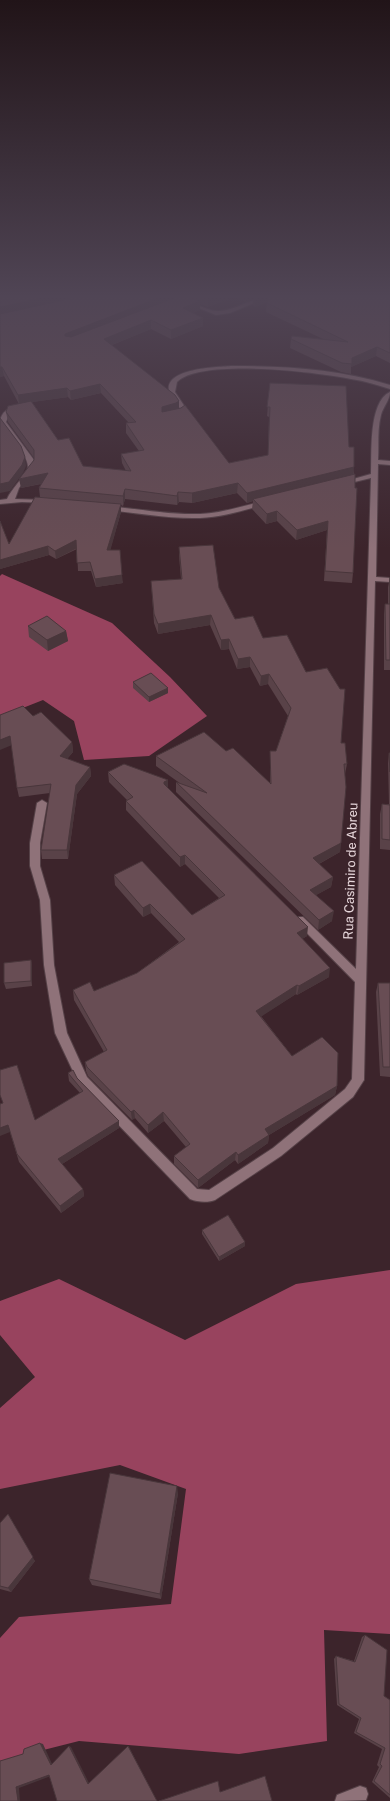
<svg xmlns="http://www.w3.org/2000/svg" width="390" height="1801" font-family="'Public Sans',sans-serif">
<rect width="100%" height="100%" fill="#3c242b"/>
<path fill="#98435e" d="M2,574L112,623L170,677L207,716L149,756L84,760L74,721L43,700L0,717V576Z
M390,1270V1634L324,1630L327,1741L239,1754L79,1741L0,1761V1638L19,1617L171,1604L186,1489L120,1465L0,1489V1408L35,1377L0,1335V1301L59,1279L185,1340L296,1284Z"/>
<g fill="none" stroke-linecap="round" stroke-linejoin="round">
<g stroke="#554147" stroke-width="2">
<path id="minor" d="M171,297C188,297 203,311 218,311C236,311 251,297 269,297L230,313L216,315Z
M232,366C285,366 339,369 390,385V389C377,385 365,381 351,379C318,372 201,358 177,382L175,392L187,410L178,417H174V415L181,410C177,404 170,397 169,391C164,368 218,367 232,366Z
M390,392C390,400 383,407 381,415C377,430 379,445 378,460L390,461V465L378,464L376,577L390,578V582L375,581L364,1080L353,1097L281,1156L215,1200C208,1203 197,1202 190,1199L79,1084L55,1033L44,965L40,900L30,866V843L37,803L42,800L47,803L40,843V866L50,900L54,965L67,1033L87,1077L197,1189L209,1190L273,1148L345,1089L352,1079L355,982L294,920L295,917H303L356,969L371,478L342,485L339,483L371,474C372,454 368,402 390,392Z
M19,405L21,406V408L10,412L6,422L34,460V469L19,488L15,499L46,500L49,502L48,503L22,502L0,504V500L7,499C12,488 21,481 27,470C33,460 7,432 0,422C1,411 9,408 19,405Z
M264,501L267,503L266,504C245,510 223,517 200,518C169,519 138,513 108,510L105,508L108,506C139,509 170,515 200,514C222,513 243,506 264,501Z
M360,1786L366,1788L368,1794L366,1800L335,1801L337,1795Z"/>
</g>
<use href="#minor" fill="#8f7279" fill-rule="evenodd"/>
</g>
<path fill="#594248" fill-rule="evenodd" d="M0,297H174V298L177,297H233L208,307L200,304V310L193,313L203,318V326L171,339L151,329L112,345L179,408L229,463L268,455L269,417L267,416L270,383L349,447L354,474L353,573L352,583L324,581L327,530L296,540L277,521L266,524L252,509L253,501L247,503L237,493L192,503L179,502L177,505L125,499L123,506L121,505V512L110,550L123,583L96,587L91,571H78L77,549L56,559L49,555L0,569V521L9,544L40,497L39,488L41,484L21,488L34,460V458L8,422L6,412L19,404L4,376L0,377ZM101,393L129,423H126V433L139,451L121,454L122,463L126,471L83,466L58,440L32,402L68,397L71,400Z
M236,297H390V363L376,356L351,367V374L341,372L290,348L291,339H323L266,312L267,302L255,307L253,305V300L246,302Z
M179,547L219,588L235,619L263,638L341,743L347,764L345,774L340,852L319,864L333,877L331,887L316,895L332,921L318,930L176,792V782L181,784L156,766V756L226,751L270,783V751H276L288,716L268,684L260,686L250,667L237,669L229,649L221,650L210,625L158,634L154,623L151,581L181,579L179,556Z
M390,577V670H384V614L385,604H388V587Z
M28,626L66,631L68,641L48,651L29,637Z
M133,682L168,693L149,702L133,688Z
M33,716L72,742L73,752L67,759L90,767L91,776L77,794L68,859H42L41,850L50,793L19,797L17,788Z
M389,753H390V850L380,849V814L382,804H389L388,763Z
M108,772L168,789L307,936L302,939L329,977L297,995L296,994L261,1016L292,1056L337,1086L335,1095L269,1135L268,1143L238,1164L235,1160L198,1188L174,1164V1156L186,1147L164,1121L148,1133L135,1118L132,1120L88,1076L86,1071L85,1062L104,1052L74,1000L73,990L94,991L137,973L179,942L151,913L143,917L115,885L114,875L192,915L219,898L185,864L180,867L126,810V801L127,800L109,782Z
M31,960L32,966V986L6,989L4,983Z
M378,983H390V1077L380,1076L376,992Z
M68,1073L77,1078L119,1128L62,1164L83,1189L84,1196L61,1213L19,1162L10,1132L35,1120L80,1093L69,1081Z
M202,1230L245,1242V1246L219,1261L202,1234Z
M178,1493L161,1599L92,1585L89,1579Z
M0,1523L35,1561L11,1592L0,1589Z
M365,1635L384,1696L390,1700V1798L372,1782L379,1767L377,1765L382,1749L354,1733L359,1719L337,1705L334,1659L336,1656L354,1661L362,1637Z"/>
<path fill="#49363b" d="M48,297H76L0,316V307Z
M161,297H174V301L65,343V334Z
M211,297H233L208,307V298Z
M246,297H253V300L246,302Z
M254,297H272V300L255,307L256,298Z
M200,301V310L183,317V308Z
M203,318V326L171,339V330Z
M151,320V329L104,348V339Z
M377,347L376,356L351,367L352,358Z
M0,367H2L4,376L0,377Z
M100,384L101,393L71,400L70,391Z
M67,388L68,397L19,404L18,395Z
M179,401V410L162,412V407Z
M25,457L26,466L23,473L10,491L0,493V484Z
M354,467L353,477L253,499V501L247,503V493Z
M48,473L49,482L21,488L19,479Z
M238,483L237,493L192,503V493Z
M125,489V499L123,506V496Z
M178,492L179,502L177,505V496Z
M121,504V512L108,559L107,550Z
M277,511V521L266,524L267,514Z
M328,521L327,530L296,540L297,530Z
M76,540L77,548L56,559L55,551Z
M48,546L49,555L0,569V560Z
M122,575L123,583L96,587L95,579Z
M211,615L210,625L158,634V624Z
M66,631L68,641L48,651L47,640Z
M229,639V649L221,650V640Z
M250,657V667L237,669L238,659Z
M269,674L268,684L260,686L261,676Z
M168,688V693L149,702V697Z
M10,736L12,745L0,750V740Z
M72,742L73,752L61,766L60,756Z
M90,767L91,776L77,794L68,859L67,850L76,785Z
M168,780V789L164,794V782Z
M341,843L340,852L311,868L313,858Z
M185,855V864L180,867V857Z
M333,877L331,887L309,899L310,890Z
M150,904L151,913L143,917V908Z
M334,911L332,921L318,930L319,920Z
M308,927L307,936L296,943L297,933Z
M31,960L32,966V986L31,981Z
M330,968L329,977L297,995L299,986Z
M297,985L296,994L256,1020V1011Z
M337,1086L335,1095L264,1138L265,1129Z
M134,1110L135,1118L132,1120L131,1112Z
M163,1112L164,1121L148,1133V1125Z
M119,1121V1128L59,1166L58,1159Z
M8,1125L10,1132L0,1136V1128Z
M269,1135L268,1143L238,1164V1155Z
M236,1152L235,1160L198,1188V1180Z
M83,1189L84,1196L61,1213L60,1206Z
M245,1242V1246L219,1261V1257Z
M177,1486L178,1493L161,1599L160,1594Z
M11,1519L35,1561L11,1592L8,1588Z
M40,1743L43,1744L53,1766L51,1765Z
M69,1746L71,1747L90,1785L88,1784Z
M128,1746L129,1747L157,1801Z
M49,1775L51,1776L19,1788L20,1801H18L16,1787Z"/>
<path fill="#684d54" stroke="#49363b" d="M0,297H48L0,307Z
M70,297H161L65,334V336L71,337L177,297H189L200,301L183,308L203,318L171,330L151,320L104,339L175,395L179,401L176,403L162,407V412L181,408L185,405L229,463L268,455L270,407H267L270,383L346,386L349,447H354V467L247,493L238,483L192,493L178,492L177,496L125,489L123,496L39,488L48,473L19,479L34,460V450L6,412L8,406L31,401L58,440L69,438L83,466L131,471L121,454L144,450L126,423L136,422L100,384L70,391L67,388L18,395L2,367H0V314L64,300Z
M269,297H390V353L377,347L352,358V364L342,363L291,339L292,336L348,342L267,303Z
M0,418L21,446L25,457L22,465L9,482L0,484Z
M355,474V488H357L353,573L325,571L328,521L297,530L277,511L267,514L253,499Z
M35,497L121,504L107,550H120L122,575L95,579L90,562L77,563L76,540L55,551L48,546L0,560V521L9,544Z
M213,545L219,588L235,619L253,616L263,638L287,635L306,672L327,668L340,689H345L341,743H345L347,764H344L346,787L341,843L313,858L333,877L310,890L334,911L319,920L176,782L207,793L156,756L204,732L226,751L233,748L271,784L270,751H276L291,708L269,674L261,676L250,657L238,659L229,639L221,640L211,615L158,624L154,614L151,581L182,579L179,547Z
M390,577V660H386L385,604H390Z
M47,616L66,631L47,640L28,626Z
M151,673L168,688L149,697L133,682Z
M23,706L33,716L41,712L72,742L60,756L90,767L76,785L67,850H41L51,784L17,788L10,736L0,740V715Z
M389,753H390V772Z
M124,764L168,780L164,782V784L308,927L297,933L330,968L299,986L297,985L256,1011L292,1056L322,1037L338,1053L337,1086L265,1129L269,1135L238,1155L236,1152L198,1180L174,1156L190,1144L163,1112L148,1125L134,1110L131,1112L87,1067L85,1062L107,1050L73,990L90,982L94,991L137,973L185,939L150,904L143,908L114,875L142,861L192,915L225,895L185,855L180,857L126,801L133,797L108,772Z
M382,804L390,805V840L382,839Z
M31,960V981L4,983V963Z
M378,983H390V1067H383Z
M17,1065L35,1120L83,1091L68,1073L73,1070L77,1078L119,1121L58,1159L83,1189L60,1206L17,1154L8,1125L0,1128V1104L3,1103L0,1095V1070Z
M228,1215L245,1242L219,1257L202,1230Z
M110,1473L177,1486L160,1594L89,1579Z
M8,1514L33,1557L8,1588L0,1586V1523Z
M365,1635L387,1650L384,1696L390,1700V1795L374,1781L382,1766L380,1764L385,1748L356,1732L361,1718L339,1704L336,1656L355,1662Z
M40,1743L51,1765L69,1746L88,1784L128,1746L157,1801H57L49,1775L16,1787L18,1801H0V1761L23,1754L24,1749Z
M265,1776L272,1801H159L218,1781L220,1792Z"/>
<linearGradient id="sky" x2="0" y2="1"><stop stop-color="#211418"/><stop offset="0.54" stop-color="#504555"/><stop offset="1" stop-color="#504555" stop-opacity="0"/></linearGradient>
<rect width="390" height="549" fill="url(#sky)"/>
<g text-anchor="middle" stroke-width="3" stroke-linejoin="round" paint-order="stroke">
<g font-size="13" fill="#e6d6da" stroke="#3c242b">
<text transform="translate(350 871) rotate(-88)" y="5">Rua Casimiro de Abreu</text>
</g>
</g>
</svg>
